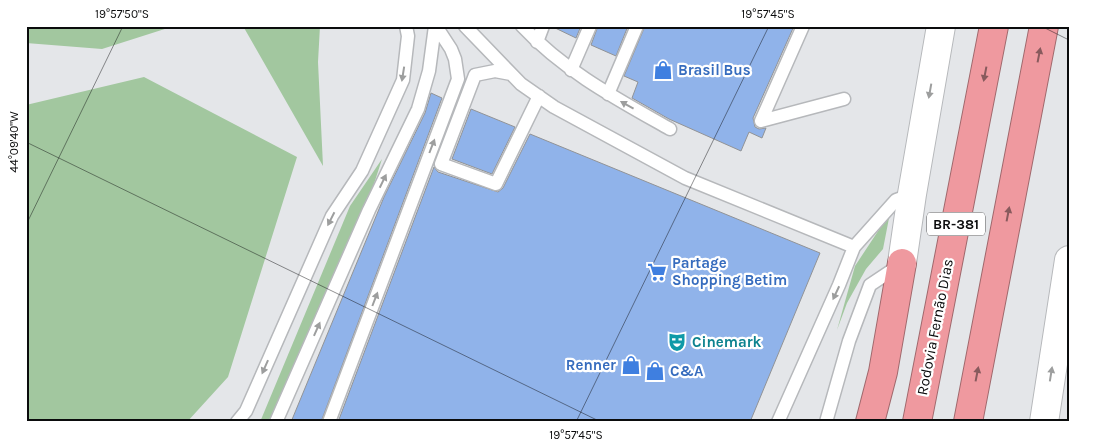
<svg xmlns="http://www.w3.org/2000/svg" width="1095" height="448" font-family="Karla,sans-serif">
<rect width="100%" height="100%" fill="#e4e6e9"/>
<path fill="#a2c79f" d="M26,26H170L171,27L102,49L26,43Z
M243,26H320L318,62L323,166Z
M144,77L297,157L228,377L187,422H26V105Z
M382,159L373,187L271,422H260L350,206Z
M890,213L883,249L866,269L847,303L837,330L855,266Z"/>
<path fill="#90b3ea" stroke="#919396" d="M551,26H581L576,38Z
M598,26H628L616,56L591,45Z
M645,26H794L753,118L755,127L759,129L766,128L762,138L749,132L741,151L669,119L632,98L638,82L624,76Z
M431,93L442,98L321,422H291L384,197L425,113Z
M471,109L515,127L492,174L452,159Z
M530,134L820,253L750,422H338L434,167L438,172L498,192L503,188Z"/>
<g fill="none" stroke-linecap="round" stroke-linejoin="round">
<g stroke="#b6b8bb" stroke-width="15">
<path id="service" d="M465,26L521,84L554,107L685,178L854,247
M522,26C564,71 617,99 670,129
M803,26L761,121L844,99
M537,42L543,26
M571,70L590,26
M511,74L495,71L475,75L441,164L496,184L539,96
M608,94L637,26
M237,422L246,411L332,216L362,171L403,80L408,36L406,26
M276,422L369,210L418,109L429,71L435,26
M329,422L458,79L455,59L451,49L436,26
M778,422L839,285L854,247L896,200L912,194
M826,422L849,341L870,285L900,265"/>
</g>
<g stroke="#b6b8bb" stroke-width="30">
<path id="secondary" d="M902,263L912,194L941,26
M1044,422L1069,260"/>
</g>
<g stroke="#9f686c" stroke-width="30">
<path id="motorway" d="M870,422L883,372L902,263
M917,422L994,26
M968,422L1044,26"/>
</g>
<use href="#service" stroke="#fff" stroke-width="12"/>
<use href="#secondary" stroke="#fff" stroke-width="28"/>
<use href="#motorway" stroke="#ef999f" stroke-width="28"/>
</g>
<defs><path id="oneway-solid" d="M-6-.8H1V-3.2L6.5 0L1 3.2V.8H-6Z" transform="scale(1.25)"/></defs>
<g fill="#885a5d">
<use href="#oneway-solid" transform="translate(1039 55) rotate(-79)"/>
<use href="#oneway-solid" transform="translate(985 74) rotate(101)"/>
<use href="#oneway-solid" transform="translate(1008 214) rotate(-79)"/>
<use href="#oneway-solid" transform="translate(977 374) rotate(-79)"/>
</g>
<g fill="#9d9e9e">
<use href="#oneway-solid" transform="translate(403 74) rotate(99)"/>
<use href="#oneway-solid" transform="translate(930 91) rotate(100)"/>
<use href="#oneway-solid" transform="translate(627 105) rotate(-151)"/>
<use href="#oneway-solid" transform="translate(432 146) rotate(-69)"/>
<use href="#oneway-solid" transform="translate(383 181) rotate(-64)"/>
<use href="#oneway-solid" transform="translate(331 219) rotate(117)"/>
<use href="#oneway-solid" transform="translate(836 293) rotate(115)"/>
<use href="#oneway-solid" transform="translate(375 299) rotate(-69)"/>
<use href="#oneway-solid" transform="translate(317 329) rotate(-66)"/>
<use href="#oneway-solid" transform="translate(265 367) rotate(114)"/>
<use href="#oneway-solid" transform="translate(1051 374) rotate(-81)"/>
</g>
<path fill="none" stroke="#0b0c0d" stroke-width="1" stroke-opacity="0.45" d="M1041,26L1069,40M26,142L601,422M26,225L123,26M576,422L769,26"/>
<defs>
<g id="shop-bare" transform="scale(1.5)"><path d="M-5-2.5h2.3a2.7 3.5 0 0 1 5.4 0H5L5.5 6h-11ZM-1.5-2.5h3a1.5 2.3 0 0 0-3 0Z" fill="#3f7fe0" stroke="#fff" stroke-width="2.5" paint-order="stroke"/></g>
<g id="supermarket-bare" transform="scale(1.5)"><path d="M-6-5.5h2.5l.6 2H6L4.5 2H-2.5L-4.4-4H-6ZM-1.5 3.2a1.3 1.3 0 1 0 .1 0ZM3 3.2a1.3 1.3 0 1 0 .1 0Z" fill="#3f7fe0" stroke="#fff" stroke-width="2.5" paint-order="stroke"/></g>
<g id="theatre-bare" transform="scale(1.5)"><path d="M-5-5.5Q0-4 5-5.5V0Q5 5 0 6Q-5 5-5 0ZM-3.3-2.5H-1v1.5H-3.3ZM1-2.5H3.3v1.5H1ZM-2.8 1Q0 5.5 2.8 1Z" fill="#0f9aa8" stroke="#fff" stroke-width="2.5" paint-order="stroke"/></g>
</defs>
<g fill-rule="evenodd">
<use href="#shop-bare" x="663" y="70"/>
<use href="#supermarket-bare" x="657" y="272"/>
<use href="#theatre-bare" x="677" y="342"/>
<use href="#shop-bare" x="631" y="365"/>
<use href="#shop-bare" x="655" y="371"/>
</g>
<g text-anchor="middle" stroke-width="4.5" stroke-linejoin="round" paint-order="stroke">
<rect fill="#fff" stroke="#545556" stroke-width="1" x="927" y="212.5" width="58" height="23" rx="4"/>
<g font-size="14" font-weight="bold" fill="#0b0c0d">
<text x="956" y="229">BR-381</text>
</g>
<g font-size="15" font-weight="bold" fill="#366cbe" stroke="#fff" text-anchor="start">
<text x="678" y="75">Brasil Bus</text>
<text x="672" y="268">Partage<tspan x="672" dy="17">Shopping Betim</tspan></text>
<text x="616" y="370" text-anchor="end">Renner</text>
<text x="670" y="376">C&amp;A</text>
</g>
<g font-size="15" fill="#0b0c0d" stroke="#fff">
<text transform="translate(935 327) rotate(-79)" y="5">Rodovia Fernão Dias</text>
</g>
<g font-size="15" font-weight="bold" fill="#0d838f" stroke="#fff" text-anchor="start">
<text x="692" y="347">Cinemark</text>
</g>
</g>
<rect width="1095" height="448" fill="none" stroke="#ffffff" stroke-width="55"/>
<rect x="28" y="28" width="1040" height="392" fill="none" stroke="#0b0c0d" stroke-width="2"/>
<g font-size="12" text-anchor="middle" fill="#0b0c0d">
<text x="122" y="18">19°57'50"S</text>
<text x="768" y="18">19°57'45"S</text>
<text transform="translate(14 142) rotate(-90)" y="4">44°09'40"W</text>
<text x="576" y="439">19°57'45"S</text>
</g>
</svg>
